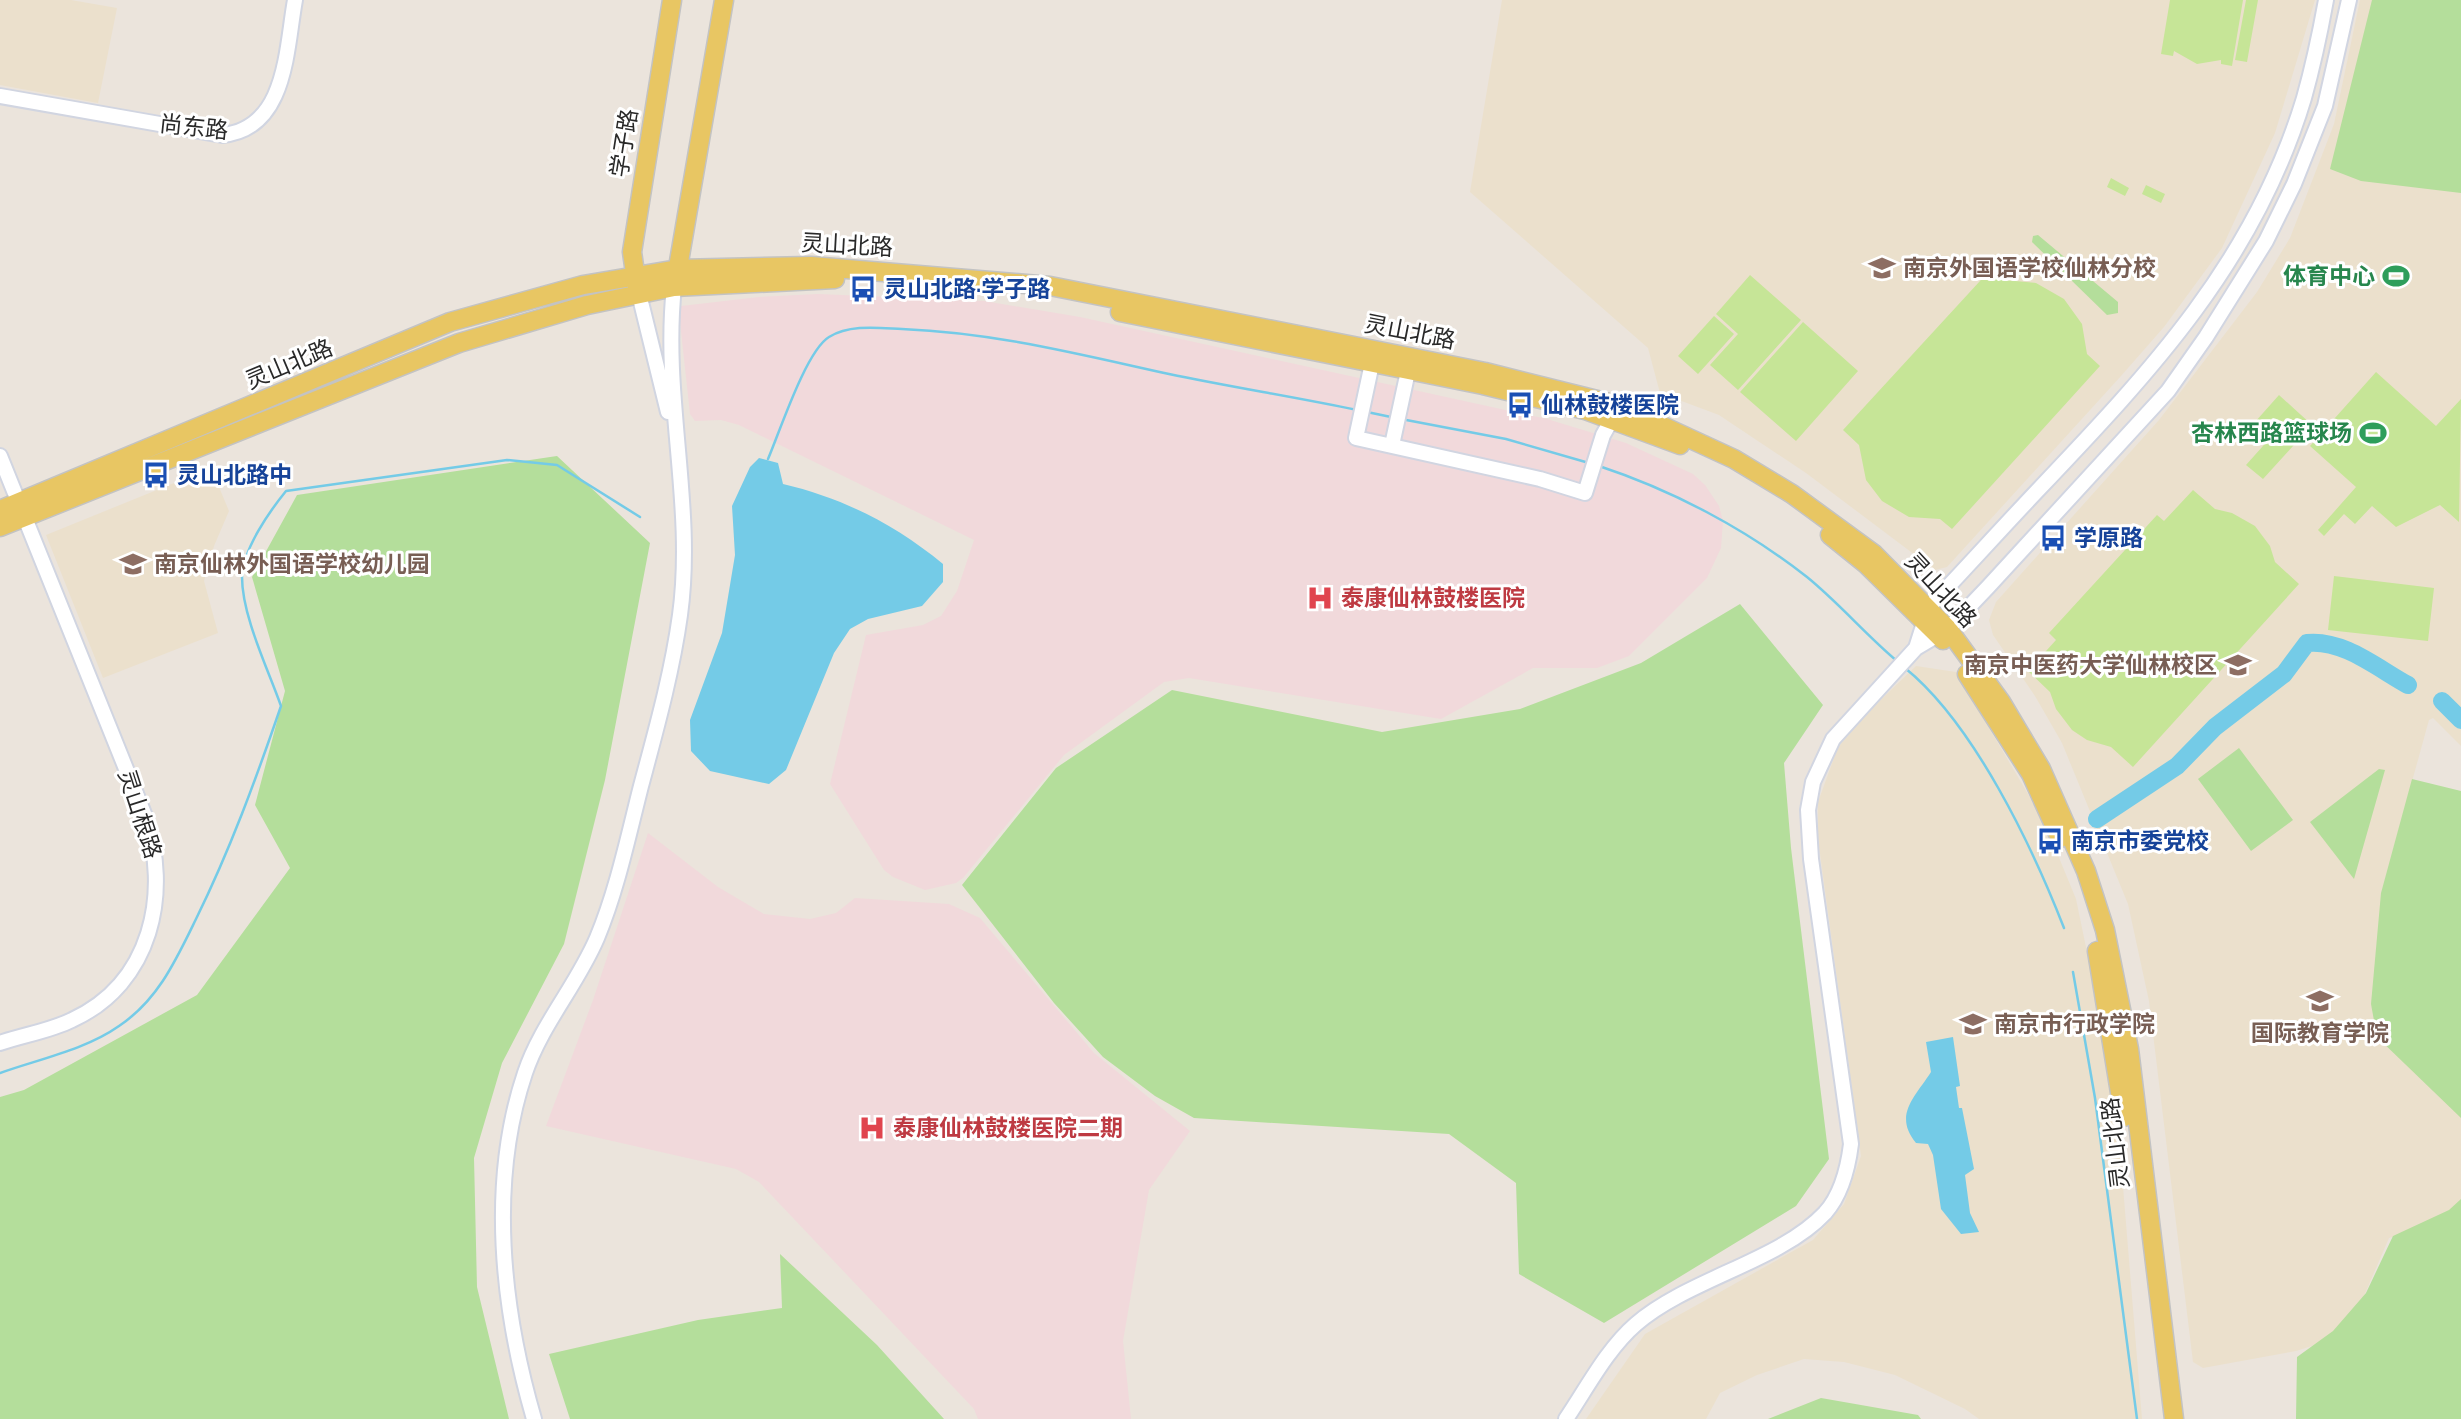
<svg xmlns="http://www.w3.org/2000/svg" width="2461" height="1419" font-family="Raleway,'Noto Sans SC',sans-serif">
<rect width="100%" height="100%" fill="#ebe4dc"/>
<path fill="#ebe0cc" d="M0,0H71L117,8L98,103L0,85Z
M1502,0H2315L2275,133L2222,248L2164,327L2121,376L1947,567L1935,570L1806,473L1719,415L1660,393L1648,348L1470,192Z
M2360,0H2461V746L2433,718L2429,720L2382,890L2376,1017L2461,1103V1210L2420,1229L2389,1238L2361,1303L2341,1327L2315,1345L2296,1351L2203,1368L2193,1362L2149,1001L2128,904L2062,743L2035,696L1993,635L1989,620L1996,602L2159,420L2257,292L2290,238L2334,124Z
M211,468L229,511L214,546L204,581L218,633L103,678L46,535Z
M1916,666L1956,672L2028,794L2053,843L2076,899L2093,981L2121,1162L2142,1419H1979L1965,1409L1895,1375L1844,1362L1804,1359L1757,1375L1720,1393L1706,1419H1586L1645,1334L1813,1240L1844,1204L1861,1156L1818,839V802L1838,747L1867,713Z"/>
<path fill="#f1d9db" d="M818,294L984,301L1080,317L1547,419L1626,443L1693,474L1705,485L1719,506L1723,521L1721,548L1707,578L1629,656L1597,668H1533L1441,719L1189,678L1164,682L1064,755L963,878L956,883L925,890L893,877L884,870L830,784L866,635L923,625L941,616L957,591L974,540L739,425L721,420L695,421L690,414L679,313L681,306L759,297Z
M648,833L718,887L764,914L810,919L836,913L855,898L949,904L980,918L1094,1053L1190,1131L1149,1190L1123,1341L1131,1419H978L974,1409L759,1182L736,1169L546,1126L593,1000Z"/>
<path fill="#b4de9b" d="M2372,0H2461V193L2361,181L2330,169Z
M2038,235L2118,302V313L2107,315L2032,242L2033,236Z
M557,456L650,543L605,780L564,944L502,1063L474,1158L477,1287L509,1419H0V1097L24,1090L197,995L290,868L255,805L285,691L252,577L297,495Z
M1740,604L1823,705L1784,763L1791,848L1829,1159L1796,1206L1604,1323L1519,1274L1516,1183L1449,1134L1194,1118L1155,1096L1103,1057L1054,1003L962,885L1056,768L1172,690L1382,732L1520,709L1641,663Z
M2239,748L2293,820L2251,851L2198,779Z
M2379,769L2385,770L2354,879L2310,822Z
M2412,779L2461,791V1118L2377,1037L2371,1004L2381,893Z
M2461,1199V1419H2296L2297,1357L2333,1331L2366,1293L2393,1236L2449,1210Z
M780,1254L877,1345L944,1419H570L549,1354L698,1320L782,1308Z
M1821,1398L1918,1415L1921,1419H1768Z"/>
<path fill="#c6e597" d="M2170,0H2243L2232,66L2221,64V60L2197,64L2174,51L2173,56L2161,54Z
M2246,0H2258L2247,62L2235,60Z
M2111,178L2129,188L2125,196L2107,187Z
M2146,185L2165,194L2161,203L2142,194Z
M1991,269L2005,280L2036,283L2064,299L2082,324L2087,354L2100,366L1952,529L1940,519L1909,517L1882,501L1866,480L1859,445L1843,430Z
M1750,275L1801,320L1738,390L1710,365L1738,334L1716,314Z
M1714,316L1734,334L1698,374L1678,356Z
M1803,322L1858,371L1796,441L1740,392Z
M2376,372L2436,426L2461,399L2459,522L2440,505L2396,527L2372,506L2355,524L2344,514L2324,536L2318,530L2356,487L2310,446Z
M2279,395L2312,425L2263,479L2246,465L2271,437L2255,422Z
M2193,490L2215,509L2232,513L2255,526L2270,546L2275,562L2299,584L2133,767L2111,747L2087,740L2072,730L2056,709L2050,692L2028,671L2056,640L2049,633L2157,515L2164,521Z
M2334,576L2434,588L2428,641L2328,630Z"/>
<path fill="#74cbe7" d="M759,458L778,463L783,484C843,498 896,525 943,564V582L922,606L868,619L850,629L834,653L786,770L769,784L710,771L691,751L690,720L722,633L735,555L732,506L750,467Z
M1953,1037L1960,1086L1956,1087L1959,1108H1962L1974,1169L1965,1175L1970,1213L1979,1232L1961,1234L1941,1209L1933,1155L1928,1144L1916,1143C1893,1115 1915,1097 1931,1072L1926,1042Z"/>
<g fill="none" stroke-linecap="round" stroke-linejoin="round">
<path stroke="#74cbe7" stroke-width="2.5" d="M1367,412L1391,417
M1401,419L1506,439L1589,463
M768,459C780,431 806,351 829,337C850,324 879,328 902,329C997,333 1078,354 1169,374C1231,387 1295,397 1357,410
M1599,466C1672,490 1746,529 1807,577C1839,603 1866,635 1897,661
M1905,668C1974,724 2032,846 2064,928
M2073,972L2095,1098L2137,1419
M0,1073C39,1059 85,1050 119,1026C158,1000 176,960 196,919C230,850 256,779 281,706C268,669 242,616 242,577C243,549 269,512 286,491L507,460L557,465L640,517"/>
<path stroke="#74cbe7" stroke-width="18" d="M2442,701L2461,720
M2097,819L2177,766L2215,727L2284,674L2307,643C2343,639 2377,668 2408,685"/>
<g stroke="#d1d5e1" stroke-width="18">
<path id="minor" d="M0,96L222,135C287,129 286,49 295,0
M639,294L668,412
M1374,354L1356,438L1540,479L1585,493L1603,435L1612,419
M1392,445L1410,362
M0,456L145,816C171,893 152,983 72,1020C50,1031 23,1035 0,1043
M1916,648L1929,607C1966,568 2001,529 2038,490C2151,371 2255,261 2304,98C2313,66 2320,33 2326,0
M534,1419C502,1309 488,1183 525,1073C541,1025 577,985 597,938C617,890 628,837 641,786C656,730 672,673 680,615C695,506 662,397 674,287
M1566,1419C1587,1388 1607,1349 1636,1324C1688,1279 1780,1261 1825,1213C1842,1194 1848,1168 1851,1144L1811,859L1808,810L1813,782L1833,739L1916,648L1948,629L1988,587L2168,391L2206,337L2266,241L2294,184L2325,106L2349,0"/>
</g>
<g stroke="#c3c3c3" stroke-width="21">
<path id="major" d="M676,279L724,0
M637,287L632,252L672,0
M1120,312L1483,385L1585,410L1680,445
M0,510L450,322L583,285L678,269L811,266L1050,286L1485,372L1617,405L1734,459L1792,494L1874,554L1948,629L2001,702L2041,769L2086,871L2105,930L2129,1049L2174,1419
M0,527L459,343L587,305L674,287L835,279
M1830,535L1866,564L1943,640
M1967,674L2031,774L2060,838
M2097,951L2124,1117"/>
</g>
<use href="#minor" stroke="#fff" stroke-width="14"/>
<use href="#major" stroke="#e8c663" stroke-width="18"/>
</g>
<defs>
<g id="school-bare" transform="scale(2.1)"><path d="M0-5L7-2L0 1L-7-2ZM-4 1L0 2.5L4 1V4Q0 6-4 4Z" fill="#8d6e63" stroke="#fff" stroke-width="2.5" paint-order="stroke"/></g>
<g id="stadium-bare" transform="scale(2.1)"><path d="M0-5a6.5 5 0 1 0 0 10a6.5 5 0 1 0 0-10ZM-3.5-1.8h7v3.6h-7Z" fill="#2e9e5b" stroke="#fff" stroke-width="2.5" paint-order="stroke"/></g>
<g id="bus-bare" transform="scale(2.1)"><path d="M-5-6H5V4H4V6H2V4H-2V6H-4V4H-5ZM-3.5-4V0h7V-4ZM-3.5 1.2v1.5H-2V1.2ZM2 1.2v1.5H3.5V1.2Z" fill="#1a4fb4" stroke="#fff" stroke-width="2.5" paint-order="stroke"/></g>
<g id="hospital-bare" transform="scale(2.1)"><path d="M-5-5h3v3.5h4V-5h3V5h-3V1.5h-4V5h-3Z" fill="#e0444e" stroke="#fff" stroke-width="2.5" paint-order="stroke"/></g>
<g id="university-bare" transform="scale(2.1)"><path d="M0-5L7-2L0 1L-7-2ZM-4 1L0 2.5L4 1V4Q0 6-4 4Z" fill="#8d6e63" stroke="#fff" stroke-width="2.5" paint-order="stroke"/></g>
</defs>
<g fill-rule="evenodd">
<use href="#school-bare" x="1882" y="268"/>
<use href="#stadium-bare" x="2396" y="276"/>
<use href="#bus-bare" x="863" y="289"/>
<use href="#bus-bare" x="1520" y="405"/>
<use href="#stadium-bare" x="2373" y="433"/>
<use href="#bus-bare" x="156" y="475"/>
<use href="#bus-bare" x="2053" y="538"/>
<use href="#school-bare" x="133" y="564"/>
<use href="#hospital-bare" x="1320" y="598"/>
<use href="#university-bare" x="2238" y="665"/>
<use href="#bus-bare" x="2050" y="841"/>
<use href="#school-bare" x="2320" y="1001"/>
<use href="#school-bare" x="1973" y="1024"/>
<use href="#hospital-bare" x="872" y="1128"/>
</g>
<g text-anchor="middle" stroke-width="6" stroke-linejoin="round" paint-order="stroke">
<g font-size="23" fill="#292929" stroke="#fff">
<text transform="translate(194 127) rotate(6)" y="8">尚东路</text>
<text transform="translate(624 143) rotate(-81)" y="8">学子路</text>
<text transform="translate(847 245) rotate(3)" y="8">灵山北路</text>
<text transform="translate(1410 332) rotate(11)" y="8">灵山北路</text>
<text transform="translate(289 364) rotate(-23)" y="8">灵山北路</text>
<text transform="translate(1941 590) rotate(47)" y="8">灵山北路</text>
<text transform="translate(140 814) rotate(72)" y="8">灵山根路</text>
<text transform="translate(2115 1143) rotate(-97)" y="8">灵山北路</text>
</g>
<g font-size="23" font-weight="bold" fill="#785e54" stroke="#fff" text-anchor="start">
<text x="1903" y="276">南京外国语学校仙林分校</text>
<text x="154" y="572">南京仙林外国语学校幼儿园</text>
<text x="2217" y="673" text-anchor="end">南京中医药大学仙林校区</text>
<text x="1994" y="1032">南京市行政学院</text>
<text x="2320" y="1041" text-anchor="middle">国际教育学院</text>
</g>
<g font-size="23" font-weight="bold" fill="#27864d" stroke="#fff" text-anchor="end">
<text x="2375" y="284">体育中心</text>
<text x="2352" y="441">杏林西路篮球场</text>
</g>
<g font-size="23" font-weight="bold" fill="#164399" stroke="#fff" text-anchor="start">
<text x="884" y="297">灵山北路·学子路</text>
<text x="1541" y="413">仙林鼓楼医院</text>
<text x="177" y="483">灵山北路中</text>
<text x="2074" y="546">学原路</text>
<text x="2071" y="849">南京市委党校</text>
</g>
<g font-size="23" font-weight="bold" fill="#be3a42" stroke="#fff" text-anchor="start">
<text x="1341" y="606">泰康仙林鼓楼医院</text>
<text x="893" y="1136">泰康仙林鼓楼医院二期</text>
</g>
</g>
</svg>
